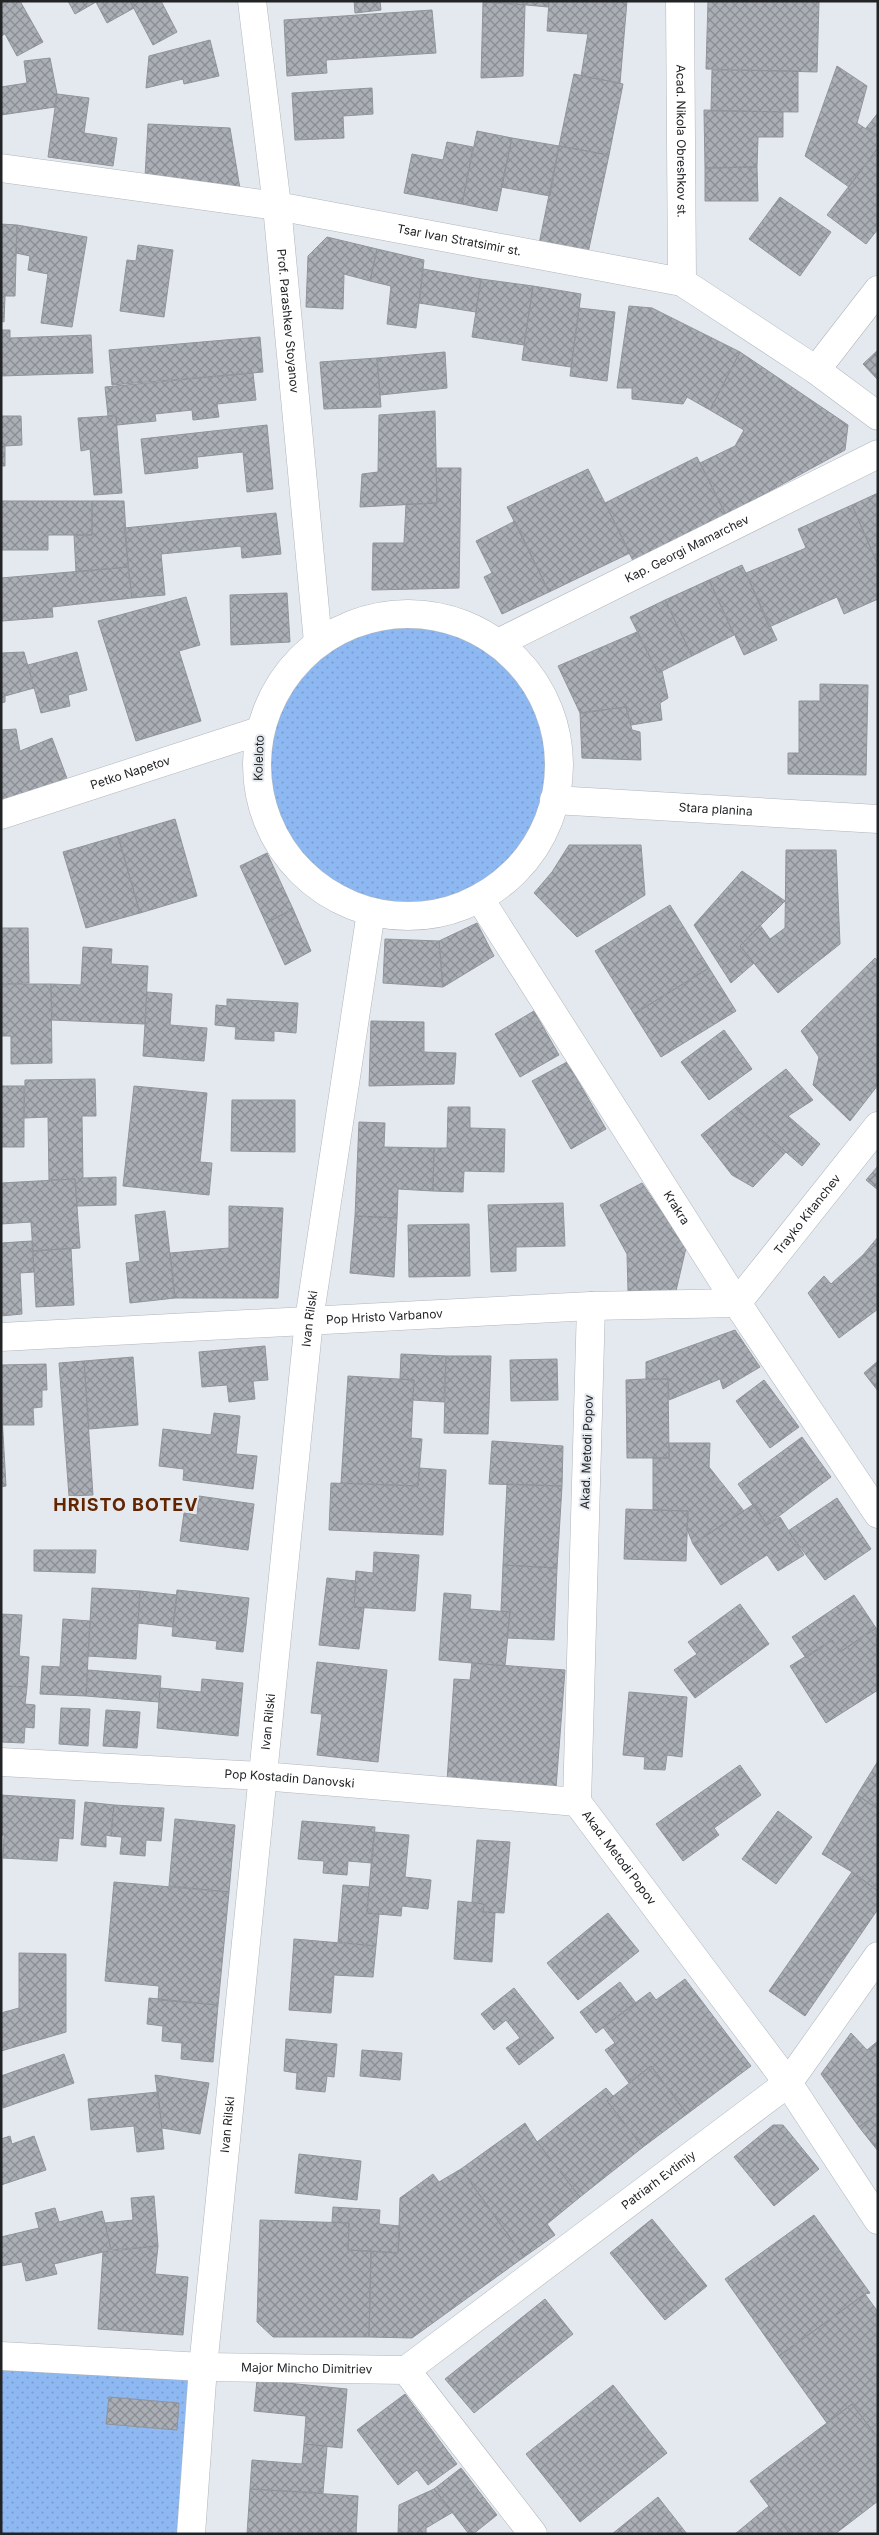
<svg xmlns="http://www.w3.org/2000/svg" width="879" height="2535" font-family="Inter,sans-serif">
<defs>
<pattern id="grass-dots" width="8" height="8" patternUnits="userSpaceOnUse" patternTransform="scale(1.25)"><rect width="8" height="8" fill="#8eb8f1"/><path d="M2 2h.1M6 6h.1" fill="none" stroke="#7a9ece" stroke-width="1.8" stroke-linecap="round"/></pattern>
<pattern id="building-cross-hatch" width="8" height="8" patternUnits="userSpaceOnUse" patternTransform="scale(1.25)"><rect width="8" height="8" fill="#aaaeb5"/><path d="M0 0l8 8M0 8l8-8" fill="none" stroke="#8a8d93"/></pattern>
</defs>
<rect width="100%" height="100%" fill="#e4e9ef"/>
<path fill="url(#grass-dots)" d="M256 765a151 151 0 1 1 302 0a151 151 0 1 1-302 0Z
M1,2356L203,2367L191,2534H1Z"/>
<path fill="url(#building-cross-hatch)" stroke="#90949b" d="M1,1H20L43,42L17,56L5,34L1,36Z
M68,1H130L134,8L107,23L96,2L75,14Z
M130,1H161L177,32L153,45Z
M354,1H380L381,10L355,13Z
M483,1H549L548,7Z
M549,1H627L620,83L581,76L588,34L547,31Z
M708,1H819L817,72L706,69Z
M483,2L525,5L523,76L481,78Z
M432,10L436,53L326,60L327,73L287,76L284,20Z
M210,40L219,76L184,84L183,79L146,88L149,56Z
M50,58L57,94L55,107L1,115V87L27,83L24,61Z
M837,66L867,86L857,123L878,137V148L849,187L805,156Z
M712,70L798,71V112L711,111Z
M574,74L623,84L609,155L559,146Z
M372,88L373,114L343,116L344,138L295,140L292,93Z
M57,94L89,98L84,133L117,138L113,166L48,157Z
M704,110L783,112V137H758L757,167L705,168Z
M878,113V137L866,128Z
M148,124L230,128L241,195L145,177Z
M477,131L512,138L497,211L462,204Z
M512,138L559,146L550,196L501,187Z
M447,142L473,147L462,204L404,193L412,154L443,160Z
M559,146L609,155L588,253L539,244Z
M878,148V229L866,244L827,215Z
M757,167L758,201H705V168Z
M780,197L831,232L800,276L749,239Z
M1,224L17,225L15,296H5L4,322L1,321Z
M17,225L87,237L72,327L41,323L48,274L28,270L30,256L16,253Z
M327,237L377,249L370,281L344,274L343,309L306,307L308,256Z
M138,245L173,250L164,317L120,311L127,260L136,261Z
M377,249L424,260L416,328L387,324L391,286L370,281Z
M423,269L481,279L476,312L419,303Z
M481,279L533,286L524,345L472,337Z
M533,286L581,294L571,367L522,360Z
M629,306L652,308L740,352L710,410L687,397L683,404L632,399V388H617Z
M579,308L615,312L607,381L570,376Z
M1,330H10V338L91,335L93,373L1,376Z
M260,337L263,372L112,385L109,350Z
M878,350V380L863,364Z
M445,352L447,388L380,395L377,358Z
M740,352L848,425L845,450L726,515L700,463L735,446L744,430L710,410Z
M377,358L381,407L324,409L320,362Z
M253,373L256,400L217,404L219,417L193,420L192,410L155,414L156,421L117,425L116,416H108L105,387Z
M435,411L437,503L360,507L362,474L378,472L379,415Z
M1,416H21L22,445L5,446V466H1Z
M108,416H116L122,493L94,495L90,449L81,451L78,418Z
M267,425L273,489L247,492L243,452L197,457L198,468L145,474L141,439Z
M697,457L726,515L633,561L605,503Z
M436,468H461L459,588L372,590L373,543H404L406,504L437,503Z
M588,469L630,553L549,592L507,507Z
M878,493V565L852,505Z
M1,501H92V535H48V550H1Z
M92,501H124L128,567L76,572L74,535H92Z
M852,505L878,565V599L844,614L837,597L769,627L746,573L806,548L798,529Z
M276,513L281,554L242,558L241,546L161,554L165,595L132,598L124,528Z
M515,521L549,592L502,614L484,577L492,573L476,541Z
M742,565L777,640L744,655L709,580Z
M128,567L132,598L52,607L53,617L2,621L1,578Z
M709,580L734,635L692,656L665,600Z
M287,593L290,642L231,645L230,595Z
M186,597L200,645L179,651L201,721L136,741L98,621Z
M665,600L692,656L658,673L630,617Z
M637,632L658,673L662,671L668,698L660,703L662,720L631,725L626,707L580,713L558,666Z
M24,652L34,688L5,696V702L1,703V653Z
M77,652L87,690L68,695L70,706L41,713L28,665Z
M820,684L868,685L866,775L788,774V753H799V701H820Z
M626,707L632,730L640,732L641,760L582,758L580,713Z
M16,729L20,751L52,738L68,781L1,804V730Z
M175,819L197,896L140,913L118,836Z
M118,836L140,913L86,928L63,852Z
M569,845H641L645,895L577,937L534,893L552,872Z
M786,850H836L840,944L778,993L740,946L760,925L770,939L785,928Z
M267,853L293,909L266,923L240,866Z
M742,871L785,901L740,946L754,963L731,983L694,925Z
M670,905L709,968L634,1014L595,951Z
M293,909L311,951L285,965L266,923Z
M477,923L494,956L443,987L439,941Z
M1,928H28L29,983L1,984Z
M385,939L439,941L443,987L383,983Z
M83,947L112,949L111,964L148,966L145,1024L52,1020L51,984L81,985Z
M875,958L878,961V1085L850,1121L813,1085L819,1057L801,1031Z
M709,968L736,1011L661,1057L634,1014Z
M1,984H51L52,1063L11,1064V1036H1Z
M147,992L172,994L170,1025L207,1028L204,1061L143,1056Z
M227,999L298,1003L296,1033L274,1031V1041L235,1039L236,1027L215,1025L216,1005L227,1006Z
M534,1011L559,1055L520,1077L495,1034Z
M371,1021L424,1022V1052L456,1053L454,1084L369,1086Z
M724,1030L752,1069L709,1100L681,1062Z
M567,1062L606,1129L571,1149L532,1081Z
M786,1069L813,1100L788,1116L820,1144L802,1166L735,1108Z
M95,1079L96,1116H82L83,1178L116,1177V1205L77,1206L75,1179L49,1180L48,1117L24,1118L25,1080Z
M1,1086H24V1147H1Z
M134,1086L207,1093L200,1162L212,1163L209,1195L123,1186Z
M232,1100H295V1152L231,1151Z
M448,1107H470V1128L505,1129L504,1172L464,1171L463,1192L433,1191L434,1148H447Z
M735,1108L786,1152L753,1187L732,1175L701,1135Z
M359,1122L385,1123L384,1147L434,1148L433,1191L398,1189L397,1218L355,1216Z
M878,1166V1190L866,1180Z
M75,1179L80,1248L33,1251L31,1222L1,1224V1183Z
M642,1183L686,1248L676,1291H628L627,1254L600,1205Z
M563,1203L565,1246L516,1247V1271L491,1272L488,1205Z
M229,1206L283,1208L278,1298H175L170,1253L229,1248Z
M165,1211L175,1298L130,1303L126,1263L140,1261L135,1215Z
M355,1216L397,1218L394,1277L350,1273Z
M469,1224L470,1276L409,1277L408,1225Z
M878,1237V1268L863,1255Z
M32,1241L34,1272L20,1273L22,1314L1,1316V1243Z
M71,1248L74,1305L36,1307L33,1251Z
M863,1255L878,1268V1309L839,1338L808,1293L824,1276L831,1284Z
M735,1330L760,1367L723,1389L720,1379L669,1400L668,1379H646V1362Z
M265,1346L268,1380L253,1381L255,1399L229,1402L227,1385L202,1387L199,1352Z
M401,1354L446,1356L444,1402L413,1400L414,1380L400,1379Z
M446,1356H491L488,1434L444,1433Z
M133,1357L138,1425L89,1429L84,1361Z
M557,1359L558,1400L511,1401L510,1360Z
M84,1361L93,1495L69,1496L59,1363Z
M878,1361V1391L864,1373Z
M46,1364L47,1390H42V1407L33,1408L34,1425H3L1,1365Z
M348,1376L414,1380L411,1438L422,1439L418,1486L341,1483Z
M646,1379H668L669,1458H627L626,1380Z
M764,1380L799,1427L770,1448L736,1401Z
M1,1398L6,1486L1,1487Z
M214,1413L240,1416L236,1454L257,1456L253,1489L183,1480L184,1469L159,1466L163,1429L211,1435Z
M802,1437L831,1477L767,1525L738,1484Z
M492,1441L563,1446L562,1486L489,1484Z
M669,1443H710L709,1467L744,1511L693,1544L687,1529L688,1511L653,1510V1458H669Z
M419,1468L446,1470L443,1535L329,1530L331,1483L418,1486Z
M507,1484L562,1486L557,1568L503,1565Z
M199,1496L254,1504L248,1550L180,1541L184,1513L197,1515Z
M837,1498L871,1549L825,1580L788,1531Z
M754,1504L767,1525L780,1517L804,1555L778,1571L767,1555L721,1585L693,1544Z
M626,1509L688,1511L686,1561L624,1559Z
M34,1550H96L95,1573L34,1571Z
M374,1552L419,1555L415,1611L354,1607L356,1571L373,1573Z
M503,1565L557,1568L554,1640L507,1638L510,1612L501,1611Z
M327,1578L356,1581L354,1607L364,1608L359,1649L319,1645Z
M92,1588L140,1591L136,1659L88,1656Z
M177,1590L249,1598L243,1652L216,1649L217,1641L172,1636Z
M140,1591L177,1595L173,1627L138,1623Z
M444,1593L471,1595L470,1609L510,1612L505,1666L439,1660Z
M854,1595L876,1628L840,1652L832,1640L806,1658L792,1637Z
M740,1604L769,1644L695,1698L674,1670L697,1654L688,1642Z
M1,1614L22,1615L19,1656L29,1657L27,1687L1,1686Z
M63,1619L90,1621L86,1696L40,1694L42,1666L60,1667Z
M876,1628L878,1690L826,1723L790,1666L832,1640L840,1652Z
M317,1662L387,1670L378,1762L317,1755L322,1714L311,1713Z
M472,1663L565,1670L556,1788L447,1781L454,1679L470,1680Z
M88,1670L161,1676L159,1702L86,1696Z
M202,1679L243,1683L238,1736L157,1728L160,1688L201,1692Z
M1,1686L27,1687L25,1704L35,1705L34,1728L25,1727L24,1743L1,1742Z
M629,1692L687,1697L682,1757L667,1755L665,1770L644,1769L645,1757L623,1755Z
M61,1708L90,1709L88,1746L59,1744Z
M106,1710L140,1712L137,1748L103,1746Z
M878,1761V1809L857,1795Z
M740,1765L761,1795L714,1828L719,1835L683,1861L656,1824Z
M1,1795L75,1800L73,1839L59,1838L57,1861L3,1858L4,1835H1Z
M857,1795L878,1809V1891L852,1872L822,1854Z
M85,1802L114,1805L111,1836L106,1835V1847L81,1845Z
M114,1805L164,1808L161,1841L146,1840L145,1856L120,1854L122,1837L111,1836Z
M778,1811L812,1837L776,1884L742,1859Z
M175,1819L235,1825L229,1892L169,1886Z
M302,1821L375,1827L372,1863L348,1861L347,1875L323,1873L324,1861L298,1859Z
M374,1832L409,1835L405,1877L431,1880L428,1909L402,1906L401,1916L367,1913Z
M477,1840L510,1842L504,1913L483,1912L484,1904L472,1902Z
M852,1872L878,1891V1909L805,2016L769,1991Z
M114,1882L229,1892L218,2005L158,2000L159,1986L105,1981Z
M343,1885L369,1887L367,1913L379,1914L376,1946L338,1942Z
M458,1901L484,1904L483,1912L495,1913L492,1962L454,1959Z
M608,1913L639,1951L578,2000L547,1963Z
M294,1939L376,1946L373,1977L334,1975L331,2013L289,2010Z
M19,1953L66,1954V2032L1,2051V2013L19,2008Z
M685,1979L751,2066L687,2114L651,2066L629,2083L605,2050L615,2043L603,2027L650,1992L656,2000Z
M620,1982L636,2003L596,2033L580,2012Z
M514,1988L554,2038L519,2065L506,2048L520,2038L506,2020L494,2030L481,2014Z
M149,1998L218,2005L213,2062L181,2059L182,2043L162,2041L163,2026L147,2024Z
M851,2033L867,2050L878,2041V2113L859,2127L821,2074Z
M286,2039L337,2044L334,2077L327,2076L325,2092L296,2089L297,2073L284,2071Z
M362,2050L402,2053L400,2080L360,2076Z
M64,2054L74,2083L3,2108L1,2076Z
M651,2066L687,2114L643,2147L607,2101Z
M155,2075L209,2083L200,2134L162,2128Z
M606,2088L613,2096L607,2101L643,2147L580,2197L537,2142Z
M158,2092L164,2149L137,2152L134,2126L91,2130L88,2099Z
M878,2113V2151L859,2127Z
M525,2123L537,2142L580,2197L547,2224L555,2235L524,2257L461,2169Z
M773,2125H783L819,2169L774,2206L734,2157Z
M10,2136L12,2144L34,2136L46,2170L1,2185V2139Z
M299,2154L361,2161L357,2200L295,2193Z
M461,2169L524,2257L412,2338L369,2337L371,2251L398,2253L400,2198L433,2174L439,2182Z
M154,2196L158,2246L111,2250L105,2223L133,2220L131,2198Z
M333,2207L380,2210L379,2224L400,2226L398,2253L348,2250L349,2223L332,2222Z
M55,2208L59,2222L102,2211L111,2250L54,2264L57,2274L26,2281L22,2262L1,2266V2237L39,2228L35,2213Z
M814,2215L870,2293L865,2294L779,2356L725,2279Z
M652,2219L707,2286L665,2320L610,2253Z
M260,2220L349,2223L348,2250L371,2251L369,2337H273L257,2322Z
M158,2246L155,2274L188,2277L183,2335L98,2329L103,2252Z
M865,2294L878,2312V2438L852,2404L827,2423L779,2356Z
M545,2299L573,2334L474,2413L445,2379Z
M257,2380L347,2389L342,2448L304,2444L306,2416L254,2411Z
M613,2385L667,2453L580,2522L526,2454Z
M405,2394L457,2464L428,2485L417,2470L398,2485L357,2430Z
M109,2397L179,2403L177,2430L106,2424Z
M852,2404L878,2438V2501L835,2534H790L750,2481Z
M304,2444L327,2446L323,2493L250,2489L252,2460L302,2464Z
M461,2468L497,2515L473,2534H469L434,2489Z
M250,2489L358,2496L356,2534H247Z
M434,2489L453,2512L426,2528V2534H398L399,2505Z
M658,2497L687,2534H612Z
M769,2506L790,2534H735Z"/>
<g fill="none" stroke-linecap="round" stroke-linejoin="round">
<g stroke="#b1b6bc" stroke-width="29">
<g id="minor">
<path id="s1" d="M252,1L277,206L318,642"/>
<path id="s2" d="M680,1L682,282"/>
<path id="s3" d="M1,168L277,206L682,282L816,370L878,416"/>
<path d="M816,370L878,290"/>
<circle cx="408" cy="765" r="151"/>
<path id="s4" d="M498,643L878,454"/>
<path id="s5" d="M554,800L878,819"/>
<path id="s6" d="M1,815L259,731"/>
<path id="s7" d="M480,899L737,1303L878,1514"/>
<path id="s8" d="M591,1306L577,1802L788,2083L878,2220"/>
<path id="s9" d="M1,1337L591,1306L737,1303L878,1126"/>
<path id="s10" d="M1,1762L262,1776L577,1802"/>
<path id="s11" d="M1,2356L203,2367L406,2370L533,2534"/>
<path id="s12" d="M406,2370L788,2083L878,1956"/>
<path id="s13" d="M191,2534L203,2367L309,1320L371,912"/>
</g>
</g>
<use href="#minor" stroke="#fff" stroke-width="28"/>
</g>
<g text-anchor="middle" stroke-width="4" stroke-linejoin="round" paint-order="stroke">
<g font-size="12" fill="#212325" stroke="#e4e9ef">
<text dy="4" stroke="none"><textPath href="#s2" startOffset="140">Acad. Nikola Obreshkov st.</textPath></text>
<text dy="4" stroke="none"><textPath href="#s3" startOffset="464">Tsar Ivan Stratsimir st.</textPath></text>
<text dy="4" stroke="none"><textPath href="#s1" startOffset="322">Prof. Parashkev Stoyanov</textPath></text>
<text dy="4" stroke="none"><textPath href="#s4" startOffset="211">Kap. Georgi Mamarchev</textPath></text>
<text transform="translate(259 758) rotate(-88)" y="4">Koleloto</text>
<text dy="4" stroke="none"><textPath href="#s6" startOffset="136">Petko Napetov</textPath></text>
<text dy="4" stroke="none"><textPath href="#s5" startOffset="162">Stara planina</textPath></text>
<text dy="4" stroke="none"><textPath href="#s7" startOffset="366">Krakra</textPath></text>
<text dy="4" stroke="none"><textPath href="#s9" startOffset="850">Trayko Kitanchev</textPath></text>
<text dy="4" stroke="none"><textPath href="#s9" startOffset="384">Pop Hristo Varbanov</textPath></text>
<text dy="4" stroke="none"><textPath href="#s13" startOffset="1221">Ivan Rilski</textPath></text>
<text transform="translate(587 1452) rotate(-88)" y="4">Akad. Metodi Popov</text>
<text dy="4" stroke="none"><textPath href="#s13" startOffset="816">Ivan Rilski</textPath></text>
<text dy="4" stroke="none"><textPath href="#s10" startOffset="289">Pop Kostadin Danovski</textPath></text>
<text dy="4" stroke="none"><textPath href="#s8" startOffset="566">Akad. Metodi Popov</textPath></text>
<text dy="4" stroke="none"><textPath href="#s13" startOffset="411">Ivan Rilski</textPath></text>
<text dy="4" stroke="none"><textPath href="#s12" startOffset="316">Patriarh Evtimiy</textPath></text>
<text dy="4" stroke="none"><textPath href="#s11" startOffset="306">Major Mincho Dimitriev</textPath></text>
</g>
<g font-size="18" font-weight="bold" letter-spacing="1" fill="#622500" stroke="#e4e9ef">
<text x="126" y="1511">HRISTO BOTEV</text>
</g>
</g>
<rect width="879" height="2535" fill="none" stroke="#212325" stroke-width="5"/>
</svg>
